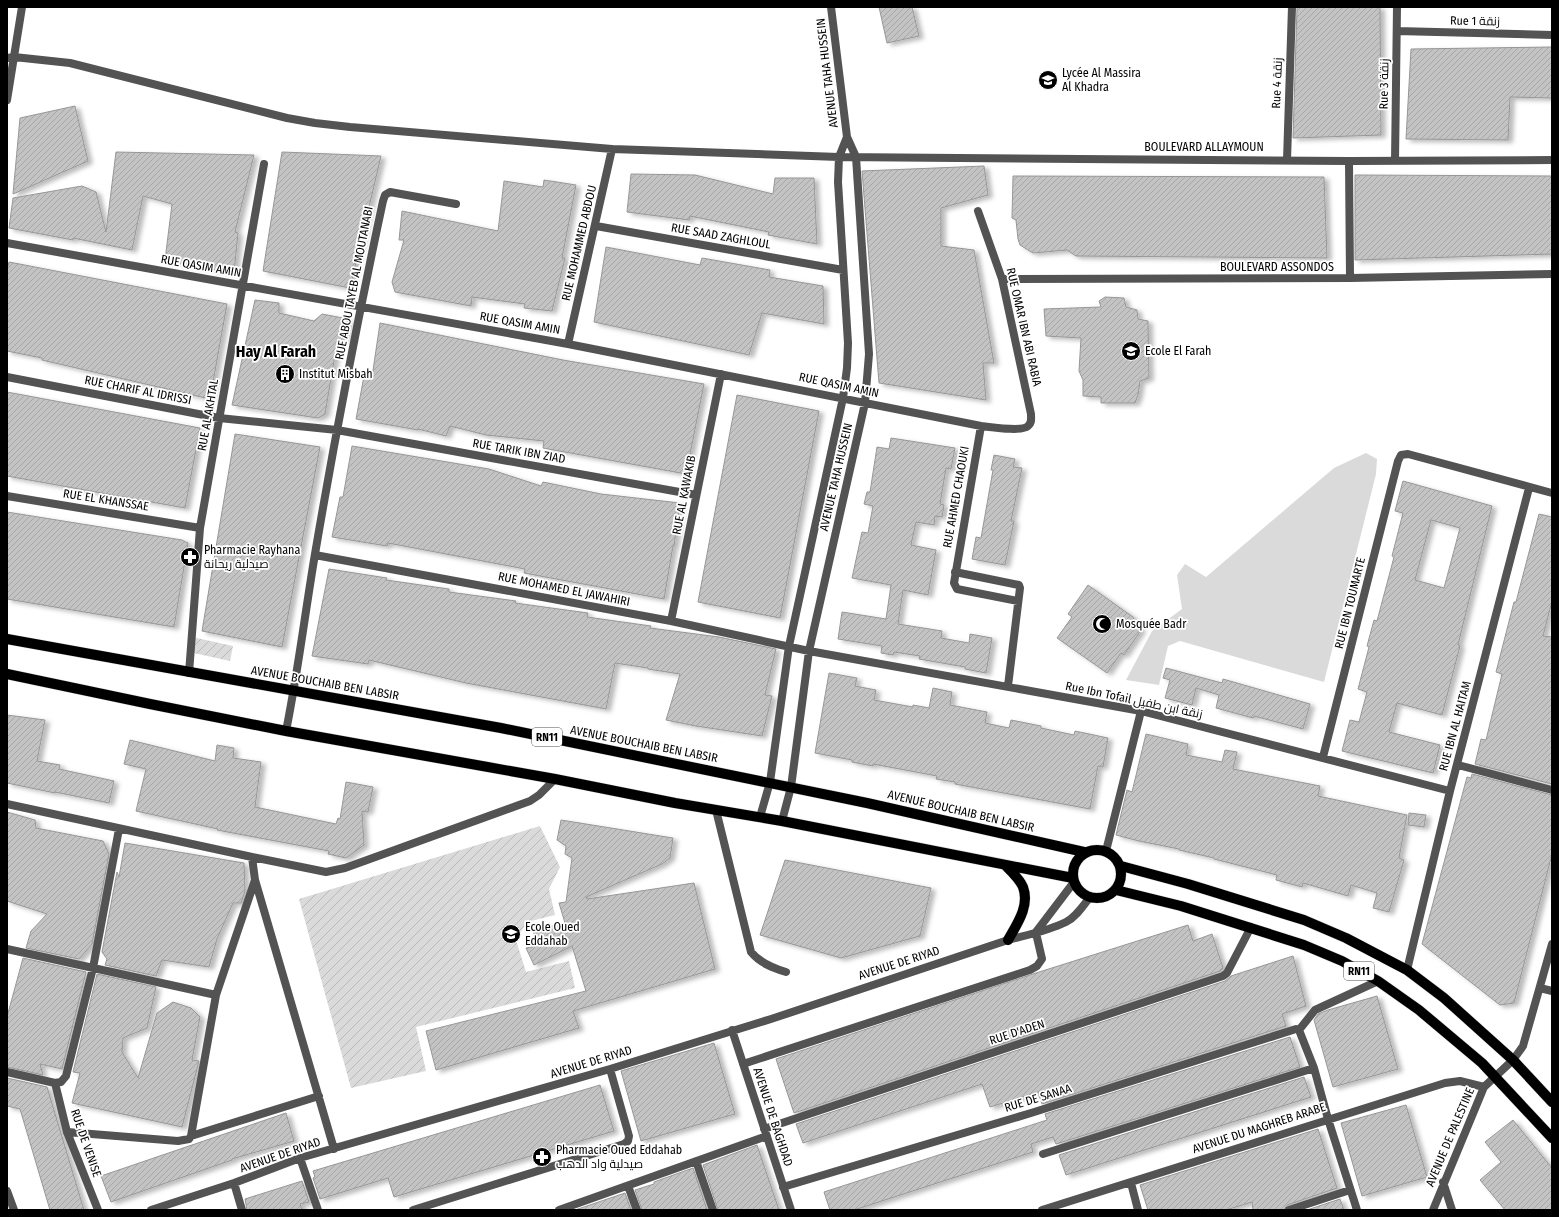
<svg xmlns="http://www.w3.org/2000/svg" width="1559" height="1217" font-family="'Fira Sans Condensed',Cairo,sans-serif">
<defs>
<pattern id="garden-furrows" width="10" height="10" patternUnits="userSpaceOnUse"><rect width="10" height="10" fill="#dadada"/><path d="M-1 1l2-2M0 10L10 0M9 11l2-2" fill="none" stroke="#b9b9b9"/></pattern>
<pattern id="building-hatch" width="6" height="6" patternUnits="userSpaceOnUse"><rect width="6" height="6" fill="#c3c3c3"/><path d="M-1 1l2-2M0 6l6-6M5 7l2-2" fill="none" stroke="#a6a6a6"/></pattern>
<filter id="shadow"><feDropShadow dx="4.5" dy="2.5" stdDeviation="2" flood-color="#0004"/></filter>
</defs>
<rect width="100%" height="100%" fill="#fff"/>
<path fill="#dadada" d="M1366,453L1377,459L1376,474L1324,682L1180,641L1168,646L1159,685L1126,680L1152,631L1182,609L1177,575L1185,564L1206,577L1334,468Z"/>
<path fill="url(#garden-furrows)" d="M192,637L233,646L230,661L189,652Z
M540,826L560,867L549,889L555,915L527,922L516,940L526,972L569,961L575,988L416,1027L426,1071L351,1088L299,899Z"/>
<path fill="url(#building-hatch)" stroke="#979797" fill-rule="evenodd" filter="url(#shadow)" d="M879,7H912L919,36L887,43Z
M1297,7H1380L1381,135L1293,138Z
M1552,47V98L1510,97L1508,140L1406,139L1411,49Z
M75,106L88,161L13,194L20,118Z
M116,152L254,155L235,232L238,233L234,273L165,260L172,204L143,196L132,250L73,238V240L9,228L13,198L82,186L96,192L106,232Z
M282,152L381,156L350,288L263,271Z
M984,166L988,195L941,208V246L974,250L994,363H983L986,400L879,383L862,171Z
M631,174L695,175L773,194L775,178H814L817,244L768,235L769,232L690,216L689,220L627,212Z
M1355,175L1552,176V254L1355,260Z
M1013,176L1324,177L1327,258L1076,256L1067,250L1033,253L1020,245L1018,239L1016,220L1012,218Z
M544,180L576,185L562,258H565L552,311L524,308L525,304L472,297L471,306L395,292L392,282L404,240H399L402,211L498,231L504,181L543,187Z
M606,247L700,265L702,258L770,270L769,277L823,286L824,324L762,313L749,355L594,322Z
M9,262L227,304L210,399L42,360V358L7,351V269Z
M1105,297L1124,298L1126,307L1137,310L1138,319L1148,321L1149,378L1140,381L1138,395L1135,403H1101V397L1083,396V380L1079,371L1081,338L1046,336L1044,309L1101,307L1099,301Z
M255,300L279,303V313L314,321L322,314L348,319L344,338L337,343L325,414L318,418L232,405Z
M380,323L563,360L704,384L686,474L543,448L544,441L486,435L450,426L446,436L418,429V430L356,419L364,376L372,377Z
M7,392L200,428L185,508L7,476Z
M737,395L819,411L780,618L698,602Z
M235,434L320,447L282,647L202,631Z
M891,438L955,448L951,469L946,468L940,504L944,505L942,517L935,516L934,525L916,522L911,545L936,550L928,595L903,590L898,624L942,631L941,638L969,643L970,634L992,638L986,673L965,669V667L919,659L920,656L894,652L893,655L881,653L882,646L838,639L842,612L886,619L891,585L852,578L862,532L868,533L873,506L864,504L867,492H870L877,447L889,449Z
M352,446L489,469L541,486L543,482L601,494L680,503L674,546H673L664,599L524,573L525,569L388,543L387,546L332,537L340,497H343Z
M994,455L1015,459L1013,467L1022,468L1011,521H1014L1005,565L972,559L976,537L981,538L993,470H991Z
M1403,481L1492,506L1458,645L1460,646L1442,715L1397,703L1389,732L1440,745L1433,773L1342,751L1350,720L1359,722L1367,692L1358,689L1369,647L1367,646L1374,620L1377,621L1394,557L1392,556L1403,513L1395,511ZM1431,520L1460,528L1444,588L1415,580Z
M7,512L182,540L188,543L174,627L7,599Z
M1539,514L1552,517V601L1543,636L1552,637V784L1475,764L1481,739L1486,740L1502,674L1496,672L1514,602H1516Z
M329,569L387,578L386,580L449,589V592L516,601L515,603L588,613L587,617L651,626L650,628L719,637L776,649L765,695L772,696L762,736L696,726L666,720L680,674L648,669V668L615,663L606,709L466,683L369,660L368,664L312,656Z
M1088,585L1133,617L1141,630L1124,655L1121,653L1107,673L1057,638L1072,617L1068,614Z
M1166,668L1222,683L1223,679L1310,704L1303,729L1254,716L1253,718L1216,708L1219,695L1196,688L1192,705L1165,698L1170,680L1163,678Z
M829,673L857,678L855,686L876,690L874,700L913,707V705L929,708L933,688L952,692L950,705L987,712L985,723L1009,728L1011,720L1041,726V728L1074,735L1075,731L1108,738L1103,767L1098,766L1090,809L955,784V782L936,779L937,776L873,764V766L852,762V760L815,753Z
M7,715L45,720L37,761L60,765L59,769L114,781L109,803L55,792V793L7,783Z
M1146,734L1188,744L1186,755L1222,762L1225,750L1237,752L1233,769L1320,786L1318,796L1407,815L1399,858L1404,860L1389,912L1373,908L1377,893L1351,885L1348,896L1303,883L1302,887L1276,880L1277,875L1214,859V858L1179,850V849L1139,841L1116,835L1127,790L1132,792Z
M130,740L215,761L217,745L234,748L233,758L261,762L255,807L336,824L338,818L340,819L346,782L373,787L368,812L362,811L364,845L346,858L328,854L329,851L217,830L218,829L136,811L146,769L124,764Z
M1472,774L1552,795V854L1514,1003L1500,1005L1422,944L1467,777L1471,778Z
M7,812L35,820L36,828L103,841L109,854L92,944L79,959L26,948L31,931L47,914L7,901Z
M1409,813L1426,815L1424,827L1408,825Z
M561,820L673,838L670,858L662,864L586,897L587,899L694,883L715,969L573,1011L579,1028L436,1070L426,1031L586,991L572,946L534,965L526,948L537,946L533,930L565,923L559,903L566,902L572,858L565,854L566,846L557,840Z
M125,843L244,863L245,891L241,903H233L217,939L209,967L162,960L156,976L105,965L107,959L102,952L117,872L119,877Z
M785,860L931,888L920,936L841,958L760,935Z
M1188,925L1193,941L1212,934L1223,968L1220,971L794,1113L776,1059L1036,973Z
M1293,956L1306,1006L1282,1014L1286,1026L1042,1104L1038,1092L990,1107L982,1084L803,1143L796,1124L1225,981L1231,976Z
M23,958L86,972L62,1069L40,1064L43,1075L7,1067V1017Z
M97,974L156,987L147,1028L123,1038L122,1052L138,1078L157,1013L173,1002L191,1008L200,1017L192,1060L199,1061L182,1127L72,1103L80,1073L73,1072Z
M1377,996L1398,1069L1333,1087L1314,1020L1318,1014L1328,1010Z
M1290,1037L1300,1067L1056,1144L1053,1137L1031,1144L1033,1152L854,1210H830L824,1192L1047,1120L1045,1114Z
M714,1043L735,1114L641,1141L621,1071Z
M1304,1077L1311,1097L1066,1175L1059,1155Z
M7,1078L47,1087L84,1210H50L20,1109L7,1106Z
M600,1085L614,1131L394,1197L388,1178L320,1199L313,1178L315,1177L313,1171Z
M1406,1105L1427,1177L1362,1196L1341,1123Z
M286,1113L294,1141L232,1159V1160L111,1202L101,1176Z
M1513,1120L1552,1168V1210H1505L1480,1180L1501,1162L1485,1142Z
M1318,1129L1337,1188L1287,1205L1284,1210H1253L1252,1202L1226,1210H1148L1140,1185Z
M757,1145L779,1210H718L703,1165Z
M693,1168L707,1210H642L635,1190L654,1184V1182Z
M302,1181L309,1202L300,1204L302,1210H247L245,1199Z
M625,1193L631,1210H575Z
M1340,1199L1344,1210H1307Z"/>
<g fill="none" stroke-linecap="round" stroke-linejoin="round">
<g stroke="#dbdbdb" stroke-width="11">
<path id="primary" d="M7,639L501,728L867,803L1084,852
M7,674L150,704L286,731L555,779L675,803L782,821L1073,878
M1073 874a24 24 0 1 1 48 0a24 24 0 1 1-48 0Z
M1005,865C1011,871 1019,878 1023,887C1030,906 1017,924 1008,940
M1121,866L1188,884L1304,920L1346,938L1407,970L1444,998L1513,1060L1552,1102
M1116,890L1181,906L1304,945L1342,961L1378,981L1419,1010L1482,1063L1552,1138"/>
</g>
<path stroke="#535353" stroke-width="8" d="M1397,31L1552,35
M7,58L14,57L70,63L287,118L315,123L350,127L612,149L839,157L1349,161L1552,160
M7,100L22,7
M1287,160L1292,7
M1349,161L1350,278
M1395,161L1397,7
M596,226L843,270
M7,243L568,344L981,426C991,427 1022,432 1028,426C1032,423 1031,419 1031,414L1002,279L978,211
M1002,279L1350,278L1552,274
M568,344L612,149
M7,377L219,418L337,430L696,495
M981,426L954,583L957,589L1018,601
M7,496L200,528
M315,555L671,621L809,651L1141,711L1450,791
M955,572L1019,585L1020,588L1008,686
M671,621L721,374
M189,673L200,528L264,164
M286,731C298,672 305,613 315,554C335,436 358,318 383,201L385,195L390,192L456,204
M1323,757L1398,461L1401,455L1408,454L1552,493
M1458,765L1552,790
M7,804L252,857L326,872L345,868L530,801L539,795L555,779
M716,810L751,952C760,963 773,968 786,972
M760,817L770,782L789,646L843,398L847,368L848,343L838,182L839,157L847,137
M782,821L791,787L809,651L865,403L869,354L856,157L847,137L831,7
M1106,851L1141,711
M252,857L255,880L334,1149
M1036,932L1074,882
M7,949L216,995
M1407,970L1450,791L1529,488
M1540,988L1552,991
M732,1030L791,1210
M1299,1030L1314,1068L1328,1119L1357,1210
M1299,1030L1315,1010L1378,981
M743,1064L1030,970L1037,966L1042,959L1036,933
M7,1072L55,1083L61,1082L66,1076L93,968L119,829
M55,1083L67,1132L98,1210
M764,1129L1223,976L1227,973L1251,927
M67,1132L178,1141L189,1139L191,1136L319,1096
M191,1136L216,995L255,880
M1043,1154L1314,1068
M300,1158L318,1210
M696,1161L713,1210
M1443,1182L1452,1210
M234,1183L242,1210
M1131,1183L1138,1210
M628,1186L637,1210
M783,1187L1031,1113L1296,1029L1299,1030
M7,1191L14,1210
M151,1210L234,1183L300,1158L610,1069L771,1019L1008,940C1027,935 1048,931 1066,922C1076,917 1083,906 1090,897
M413,1210L624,1144L628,1141L629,1136L610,1069
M559,1210L767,1136
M1042,1210L1445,1083L1460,1081L1484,1087
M1289,1210L1350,1190
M1433,1210L1484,1087L1513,1060L1523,1046L1552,944"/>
<use href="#primary" stroke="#000" stroke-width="10"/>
</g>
<defs>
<g id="school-disc" transform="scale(1)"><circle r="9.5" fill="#000" stroke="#fff"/><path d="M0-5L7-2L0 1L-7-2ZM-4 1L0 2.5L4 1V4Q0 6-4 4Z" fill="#fff"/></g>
<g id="building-disc" transform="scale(1)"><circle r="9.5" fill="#000" stroke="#fff"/><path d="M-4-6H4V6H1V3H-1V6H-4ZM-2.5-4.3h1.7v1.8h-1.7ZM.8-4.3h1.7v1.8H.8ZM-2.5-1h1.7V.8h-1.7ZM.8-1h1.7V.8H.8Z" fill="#fff"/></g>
<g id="pharmacy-disc" transform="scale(1)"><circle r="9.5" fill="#000" stroke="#fff"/><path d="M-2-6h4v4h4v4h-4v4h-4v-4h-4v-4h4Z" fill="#fff"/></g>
<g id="mosque-disc" transform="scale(1)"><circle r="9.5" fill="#000" stroke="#fff"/><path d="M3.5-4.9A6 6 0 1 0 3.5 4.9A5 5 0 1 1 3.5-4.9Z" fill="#fff"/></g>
</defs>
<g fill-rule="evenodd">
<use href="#school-disc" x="1048" y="80"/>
<use href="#school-disc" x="1131" y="351"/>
<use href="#building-disc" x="285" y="374"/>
<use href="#pharmacy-disc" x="190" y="557"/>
<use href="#mosque-disc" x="1102" y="624"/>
<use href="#school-disc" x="511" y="934"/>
<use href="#pharmacy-disc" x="542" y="1157"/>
</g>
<g text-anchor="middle" stroke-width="3.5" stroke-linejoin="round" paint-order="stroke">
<g fill="#fff" stroke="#4c4c4c" stroke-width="1">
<rect x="532" y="728" width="30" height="18" rx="3"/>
<rect x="1344" y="962" width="30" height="18" rx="3"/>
</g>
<g font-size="11" font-weight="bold" fill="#000">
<text x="547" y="741">RN11</text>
<text x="1359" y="975">RN11</text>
</g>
<g font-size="12" fill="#000" stroke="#fff">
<text transform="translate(1475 21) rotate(1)" y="4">Rue 1 زنقة</text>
<text transform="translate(827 73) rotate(-97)" y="4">AVENUE TAHA HUSSEIN</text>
<text transform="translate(1277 83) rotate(-88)" y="4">Rue 4 زنقة</text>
<text transform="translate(1384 84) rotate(-89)" y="4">Rue 3 زنقة</text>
<text x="1204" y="151">BOULEVARD ALLAYMOUN</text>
<text transform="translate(721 236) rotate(10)" y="4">RUE SAAD ZAGHLOUL</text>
<text transform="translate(579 243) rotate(-77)" y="4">RUE MOHAMMED ABDOU</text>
<text transform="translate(201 266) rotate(10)" y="4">RUE QASIM AMIN</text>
<text x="1277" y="271">BOULEVARD ASSONDOS</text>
<text transform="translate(354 283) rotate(-79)" y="4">RUE ABOU TAYEB AL MOUTANABI</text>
<text transform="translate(520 323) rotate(10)" y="4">RUE QASIM AMIN</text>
<text transform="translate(1024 327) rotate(77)" y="4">RUE OMAR IBN ABI RABIA</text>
<text transform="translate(839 385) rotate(12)" y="4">RUE QASIM AMIN</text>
<text transform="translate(138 390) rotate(11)" y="4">RUE CHARIF AL IDRISSI</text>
<text transform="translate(208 415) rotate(-80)" y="4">RUE AL AKHTAL</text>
<text transform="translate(519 451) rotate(10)" y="4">RUE TARIK IBN ZIAD</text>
<text transform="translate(836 477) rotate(-77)" y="4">AVENUE TAHA HUSSEIN</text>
<text transform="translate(684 495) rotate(-79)" y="4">RUE AL KAWAKIB</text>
<text transform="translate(956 497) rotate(-80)" y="4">RUE AHMED CHAOUKI</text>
<text transform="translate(106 500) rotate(9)" y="4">RUE EL KHANSSAE</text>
<text transform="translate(564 589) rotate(11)" y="4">RUE MOHAMED EL JAWAHIRI</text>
<text transform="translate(1350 603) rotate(-76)" y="4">RUE IBN TOUMARTE</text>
<text transform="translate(325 683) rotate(10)" y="4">AVENUE BOUCHAIB BEN LABSIR</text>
<text transform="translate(1134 700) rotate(12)" y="4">Rue Ibn Tofail زنقة ابن طفيل</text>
<text transform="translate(1455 726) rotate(-75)" y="4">RUE IBN AL HAITAM</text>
<text transform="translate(644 744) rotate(11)" y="4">AVENUE BOUCHAIB BEN LABSIR</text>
<text transform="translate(961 811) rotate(13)" y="4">AVENUE BOUCHAIB BEN LABSIR</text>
<text transform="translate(899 963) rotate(-18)" y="4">AVENUE DE RIYAD</text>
<text transform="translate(1017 1032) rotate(-18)" y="4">RUE D'ADEN</text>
<text transform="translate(591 1062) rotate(-17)" y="4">AVENUE DE RIYAD</text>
<text transform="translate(1038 1098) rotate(-17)" y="4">RUE DE SANAA</text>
<text transform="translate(773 1117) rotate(72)" y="4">AVENUE DE BAGHDAD</text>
<text transform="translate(1259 1128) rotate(-18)" y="4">AVENUE DU MAGHREB ARABE</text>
<text transform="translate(1450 1137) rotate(-67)" y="4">AVENUE DE PALESTINE</text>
<text transform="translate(86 1143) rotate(71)" y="4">RUE DE VENISE</text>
<text transform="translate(280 1155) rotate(-19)" y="4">AVENUE DE RIYAD</text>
</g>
<g font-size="12" fill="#000" stroke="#fff" text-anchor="start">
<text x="1062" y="77">Lycée Al Massira<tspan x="1062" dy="14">Al Khadra</tspan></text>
<text x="1145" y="355">Ecole El Farah</text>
<text x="299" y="378">Institut Misbah</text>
<text x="204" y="554">Pharmacie Rayhana<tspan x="204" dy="14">صيدلية ريحانة</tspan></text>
<text x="1116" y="628">Mosquée Badr</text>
<text x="525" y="931">Ecole Oued<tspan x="525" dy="14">Eddahab</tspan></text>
<text x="556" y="1154">Pharmacie Oued Eddahab<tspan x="556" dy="14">صيدلية واد الدهب</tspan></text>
</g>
<g font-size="16" font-weight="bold" fill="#000" stroke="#fff">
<text x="276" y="357">Hay Al Farah</text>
</g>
</g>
<rect width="1559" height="1217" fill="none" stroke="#000000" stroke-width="16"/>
</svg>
